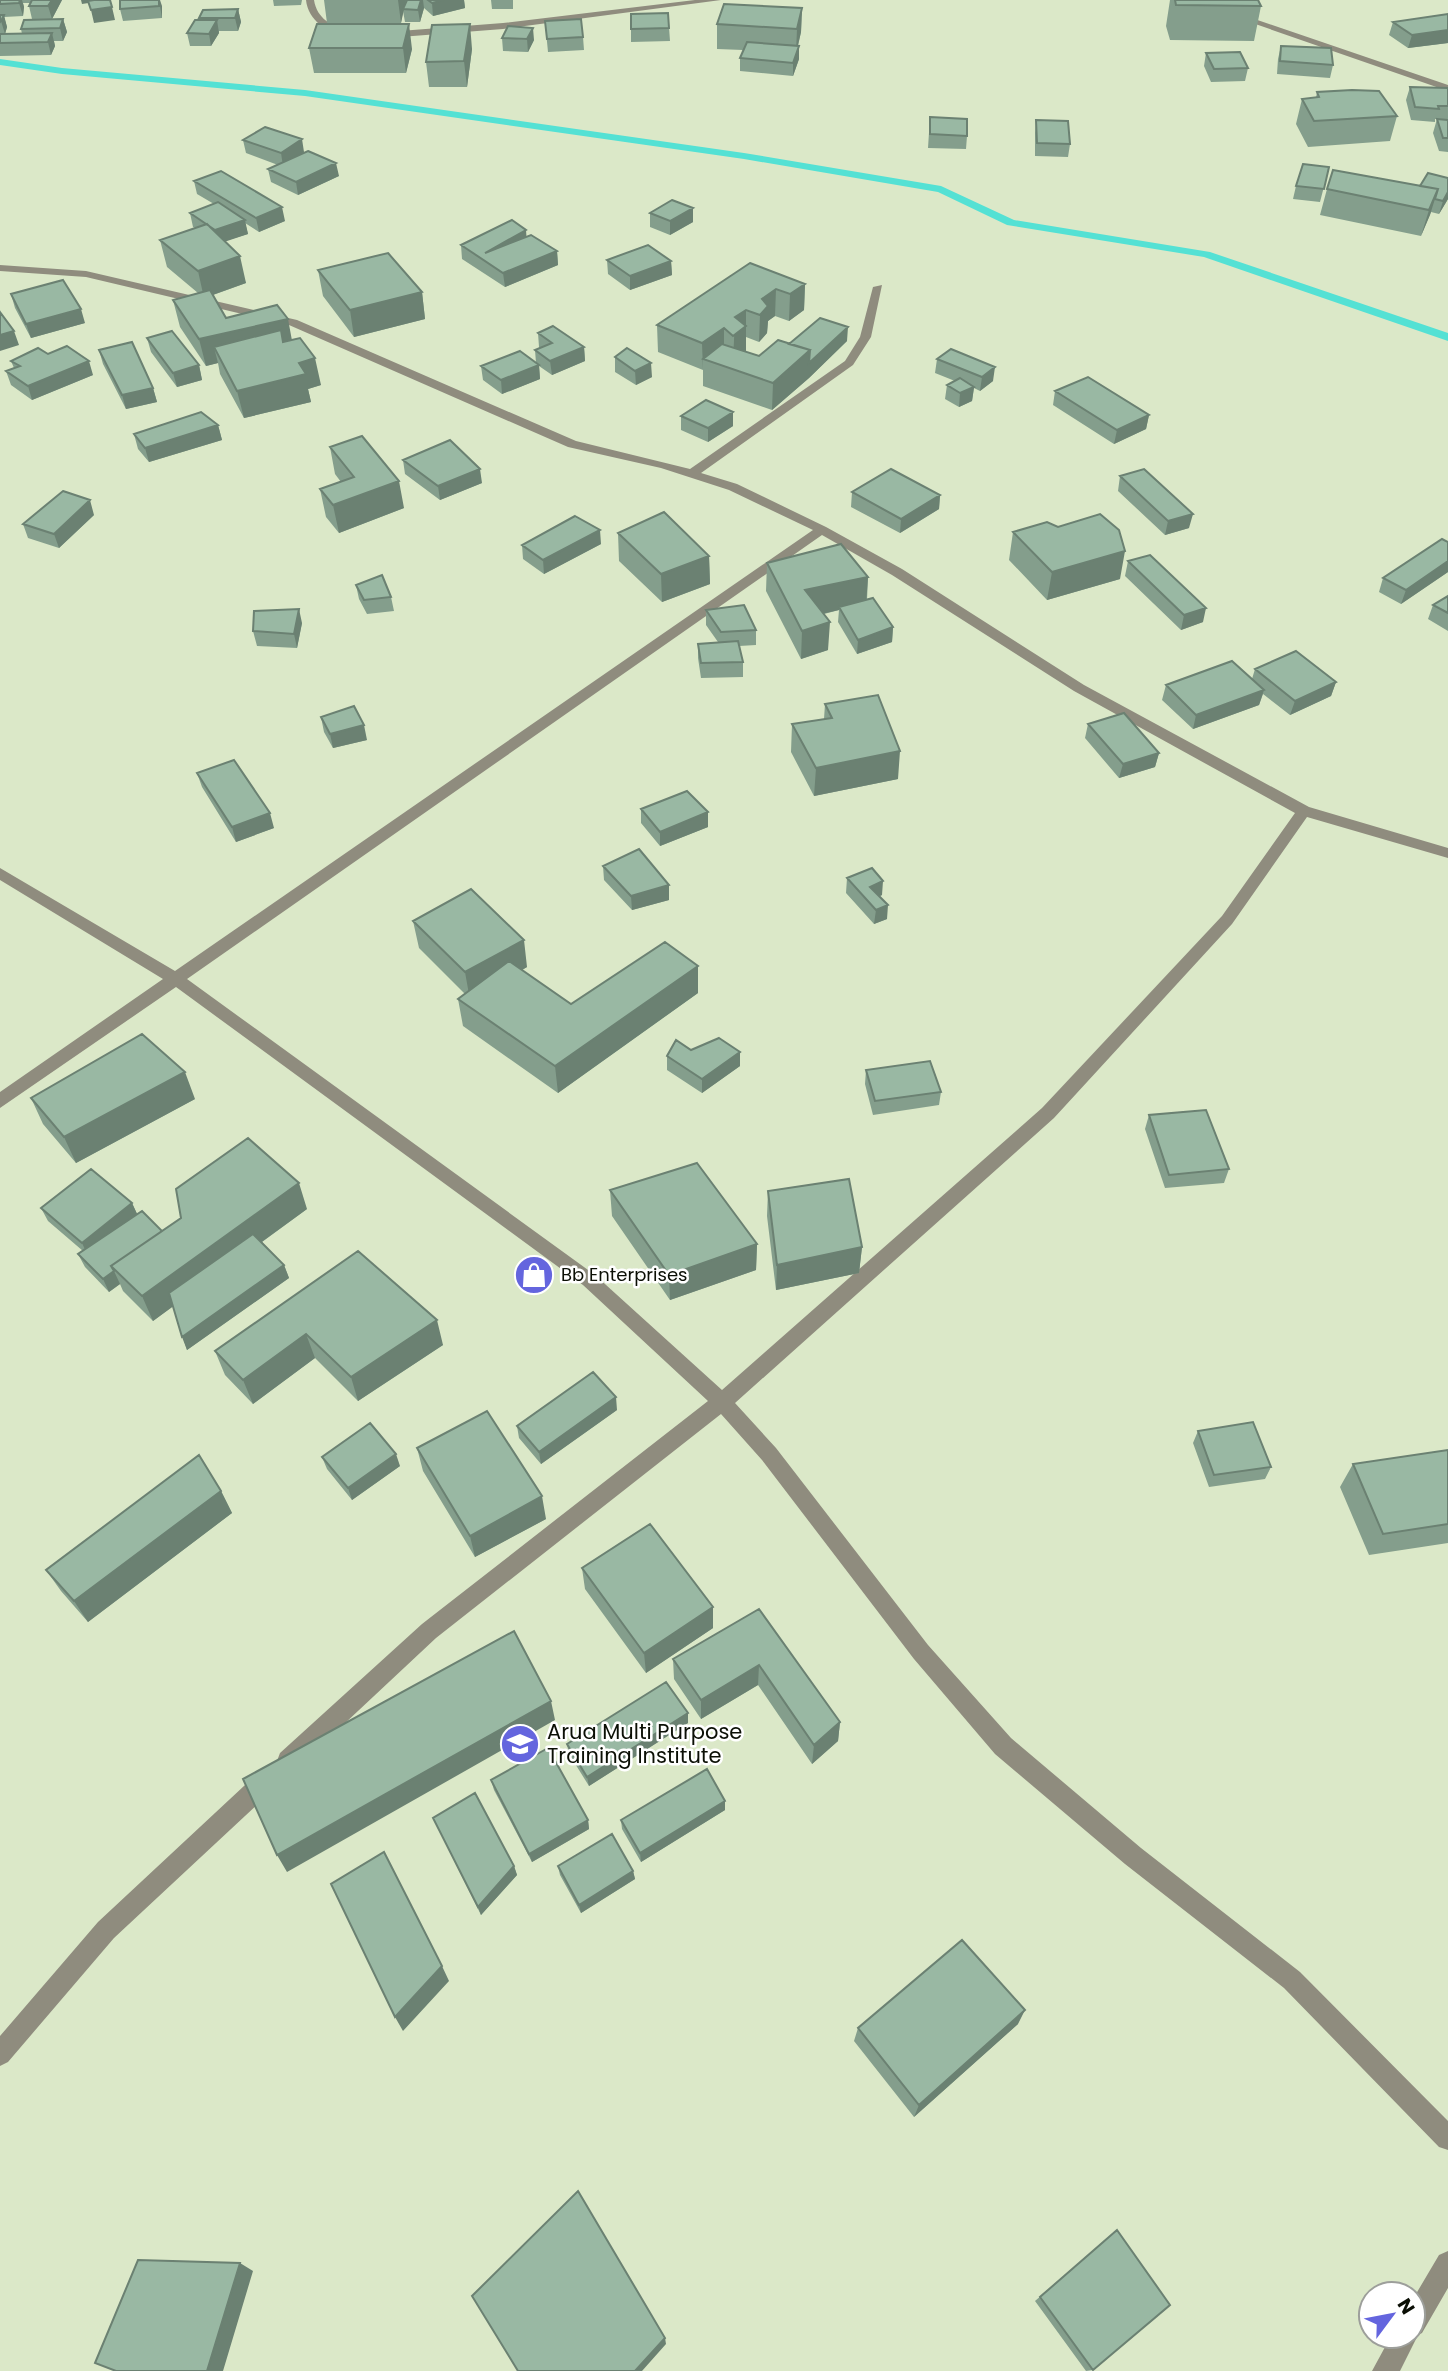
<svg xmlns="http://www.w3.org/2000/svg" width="1448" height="2371" font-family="Poppins,sans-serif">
<rect width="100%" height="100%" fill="#dbe8c8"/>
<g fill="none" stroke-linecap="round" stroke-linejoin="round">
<path fill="#54e1d4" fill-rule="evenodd" d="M0,59L62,68L305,90L744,153L941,186L1014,220L1210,252L1448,333V341L1204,257L1007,225L938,192L744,159L305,96L62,74L0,65Z"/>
<path fill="#8f8c7e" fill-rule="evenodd" d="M306,0H314C317,19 332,26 348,31V35C328,35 308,20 306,0Z
M695,0H721L503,29L387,38L382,35L387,32L503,23Z
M1186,0H1199L1448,85V91Z
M0,265L86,271L297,320L576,441L690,469L845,361L860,337L873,287L882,285L871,337L853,365L701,473L737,484L826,527L902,569L1084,685L1309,807L1448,848V858L1307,817L1232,924L1054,1118L735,1403L776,1448L928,1645L1011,1738L1141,1848L1300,1972L1448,2121V2150L1439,2147L1284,1988L1125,1864L995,1754L914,1659L762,1460L721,1414L436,1638L296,1769L288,1772L280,1769L277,1761L280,1753L422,1624L708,1401L583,1285L176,987L0,1108V1092L163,979L0,880V868L175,971L813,530L729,490L661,468L568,447L289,325L86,277L0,271ZM822,535L892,575L1074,691L1295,813L1222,916L1042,1108L722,1390L595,1275L187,979Z
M267,1769L275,1772L278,1780L275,1788L114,1938L8,2062L0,2066V2036L98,1922L259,1772Z
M1448,2251V2288L1422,2333L1418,2335L1400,2371H1372L1391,2336H1413V2299L1439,2255Z"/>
</g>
<path fill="#849e8c" d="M0,0H31V2L62,0L52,19H32L29,6L31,3H23L24,7L23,16L4,17L7,27L5,34H22L21,29L63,19L67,32L63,41H54L55,46L51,55L0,56Z
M273,0H302L301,5L274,6Z
M324,0H464L465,8L433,16L424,8L420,22H405L403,11L401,23H327Z
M491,0H513V9H492Z
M1170,0H1258L1261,6L1254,41L1170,40L1166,26Z
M162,6V18L123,21L120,9Z
M802,8L801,32L798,46H799V59L793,76L740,71V58L743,50L717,49V24Z
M238,9L241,22L238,31H219V33L211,46H190L187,33L200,20L199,18Z
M668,13L670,41L631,42V14Z
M1448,14V43L1408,48L1389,35L1393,22Z
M545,21L583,37L584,50L548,52Z
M317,24L412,49L406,73H314L309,48Z
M502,38L534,40L528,52L503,51Z
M1281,46L1333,65L1330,78L1277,74L1278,59Z
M472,49L467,87H429L426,62Z
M1206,53L1248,68L1245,81L1211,82L1204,66Z
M1410,87L1448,88V152L1439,151L1433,133L1437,119H1435V122L1411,120L1406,100Z
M1317,92L1397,116L1390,141L1308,147L1296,124L1302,99L1316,98Z
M930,117L967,136L966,149L928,148Z
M1036,120L1070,144L1068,157L1035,156V133Z
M243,140L304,152L339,176L298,195L271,182L268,169L278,165L246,153Z
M1329,167L1320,202L1293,199L1296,186Z
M1448,178V199L1439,214L1431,212L1421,236L1320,215L1327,189L1420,186Z
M194,181L285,221L259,232L245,223L248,234L225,241L246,283L213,295L226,318L292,339L321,385L308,389L311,402L244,418L220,374L218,363L206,366L180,327L173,300L198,293L167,267L160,240L196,228L193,227L190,213L214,204L197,194Z
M650,213L693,222L670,235L650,227Z
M526,230V237L557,251L558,265L505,287L462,259L461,245Z
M607,260L671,261L672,275L630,290L608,274Z
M750,263L805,284L804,310L789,321L775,316L768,321L767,333L759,342L746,337V352L759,356L789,344L847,341L809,378L772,410L703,386V370L658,352L657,325Z
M318,270L422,292L425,319L354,337L323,296Z
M11,294L85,323L31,338L15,308Z
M538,333L584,347L585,361L552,375L539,366L540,379L502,394L483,380L481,366L536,363L535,350L540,348L539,347Z
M147,338L199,365L202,380L177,387L151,352Z
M99,350L153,388L157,402L126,409L103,364Z
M48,354L93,375L32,400L11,385L6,371L14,368L11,361Z
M615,357L652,377L636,385L615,372Z
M937,359L993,381L980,391L974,388L972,401L959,407L945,399L947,385L955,381L935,373Z
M1055,391L1149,415L1146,429L1114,444L1053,405Z
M681,416L733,426L708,442L681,430Z
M218,425L222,440L149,462L138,449L134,434Z
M330,447L404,508L339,533L326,517L320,489L341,482L335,474Z
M403,460L482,483L440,500L405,474Z
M1120,476L1189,528L1165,535L1118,491Z
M852,492L940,495L939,509L900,533L851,507Z
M94,515L59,548L28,538L23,524Z
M1058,527L1120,579L1047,600L1009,560L1013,532Z
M618,533L709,556L710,584L662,602L619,561Z
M1448,542V572L1401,604L1379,592L1383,578Z
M601,544L544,574L523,559L522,545Z
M1128,561L1203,622L1181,630L1125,576Z
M767,563L868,577L867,600L893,627L892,642L857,654L838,622L839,610L824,614L828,650L801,659L766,591Z
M356,585L391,597L394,611L367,614L359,599Z
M1448,596V631L1428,619L1433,605Z
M706,610L756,630V645L739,646L743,662V677L701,678L698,658V644L718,642L706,625Z
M302,623L297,648L257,646L253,631Z
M1255,669L1336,682L1331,696L1290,715L1263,694L1259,705L1193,729L1162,700L1166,685L1252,679Z
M825,704L898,779L814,796L791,752L792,724L824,719Z
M321,717L367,740L333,748L324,732Z
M1088,724L1159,753L1155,767L1119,778L1085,738Z
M197,773L274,828L236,842L202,787Z
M641,809L708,812V827L660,846L641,823Z
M603,866L669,885V900L632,910L604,880Z
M847,878L882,895L880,896L887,919L874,924L846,893Z
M413,921L527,967L522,970L571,1004L698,993L558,1093L463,1026L458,999L465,994L419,948Z
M667,1056L740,1066L702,1093L667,1070Z
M866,1070L941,1092L939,1105L873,1115L865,1084Z
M31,1098L195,1099L76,1163L43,1124Z
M1149,1115L1229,1169L1224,1183L1165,1188L1145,1129Z
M610,1190L757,1244L756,1270L670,1300L612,1216Z
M768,1191L862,1247L859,1273L776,1290L767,1216Z
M132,1203L137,1214L162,1231L307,1209L262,1242L284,1265L289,1278L187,1350L173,1306L153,1321L123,1291L120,1284L109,1292L85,1267L78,1254L83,1251L48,1221L41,1208Z
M358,1251L443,1345L358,1401L315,1358L253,1404L225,1375L215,1351Z
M617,1410L541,1464L519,1438L517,1426Z
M1198,1431L1271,1467L1265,1479L1209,1487L1193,1443Z
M417,1448L546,1519L475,1557L423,1471Z
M1448,1450V1543L1369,1555L1340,1487L1353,1464Z
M322,1457L400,1466L352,1500L327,1469Z
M221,1491L232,1513L88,1622L61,1591L46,1570Z
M582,1568L713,1628L646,1673L585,1589Z
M759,1609L840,1722L838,1741L812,1764L758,1685L701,1719L674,1679L673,1659Z
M688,1723L589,1786L569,1754L567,1744Z
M491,1780L588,1820L589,1829L532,1862L494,1790Z
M725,1801V1810L641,1862L622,1829L621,1820Z
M433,1818L514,1866L517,1875L481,1915Z
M558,1866L633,1871L635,1879L581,1913L560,1875Z
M1018,2024L914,2117L854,2041L858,2028Z
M1117,2230L1093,2370L1086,2371L1035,2301Z"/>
<path fill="#6b8172" d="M20,0H22L24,7L23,16L19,3Z
M52,0H62L52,19L48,6Z
M81,0H108L82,4Z
M159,0H160L162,6V18Z
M398,0H406L401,23Z
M421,0H423L424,8L420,22L418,10Z
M444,0H464L465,8L433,16L432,3Z
M112,7L115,20L94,23L91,10Z
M802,8L801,32L796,53L797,29Z
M238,9L241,22L238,31L235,18Z
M4,15L7,27L5,34L1,21Z
M63,19L67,32L63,41L60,28Z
M217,20L219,33L211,46L209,34Z
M409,24L412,49L406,73L403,48Z
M470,24L472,49L467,87L464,61Z
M533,28L534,40L528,52L527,39Z
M1448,30V43L1408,48L1412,35Z
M52,33L55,46L51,55L48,42Z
M799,46V59L793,76V63Z
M302,139L304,152L283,166L281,153Z
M336,163L339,176L298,195L296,182Z
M1438,189L1430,215L1421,236L1429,210Z
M1448,192V199L1439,214L1443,201Z
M282,207L285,221L259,232L256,218Z
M693,208V222L670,235V221Z
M245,220L248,234L218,244L215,230Z
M526,230L527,244L485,253Z
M557,251L558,265L505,287L503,273Z
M240,256L246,283L204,298L198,271Z
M671,261L672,275L630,290V276Z
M805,284L804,310L789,321L790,294Z
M776,289L775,316L768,321L767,333L759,342L760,315L762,299Z
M422,292L425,319L354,337L350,310Z
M81,309L85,323L31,338L26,324Z
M746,310V353L733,363L735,317Z
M288,319L293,346L214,347L218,363L206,366L199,339Z
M848,327L847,341L809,378V363Z
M724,328V355L703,359V370L702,343Z
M14,331L19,345L0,351V335Z
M584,347L585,361L552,375L550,361Z
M810,350L809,378L772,410L773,383Z
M315,358L321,385L308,389L311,402L244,418L237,391L299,363Z
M89,361L93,375L32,400L28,386Z
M651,363L652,377L636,385L635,371Z
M199,365L202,380L177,387L173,373Z
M539,365L540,379L502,394L501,380Z
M995,367L993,381L980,391L982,377Z
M974,387L972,401L959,407L960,393Z
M153,388L157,402L126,409L122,395Z
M733,412V426L708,442V428Z
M1149,415L1146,429L1114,444L1117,430Z
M218,425L222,440L149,462L145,448Z
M480,469L482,483L440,500L438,486Z
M399,481L404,508L339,533L333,505Z
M940,495L939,509L900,533L901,519Z
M90,500L94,515L59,548L54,534Z
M1193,514L1189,528L1165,535L1168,521Z
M600,530L601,544L544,574L543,560Z
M1125,551L1120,579L1047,600L1052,572Z
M709,556L710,584L662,602L661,574Z
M1448,561V572L1401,604L1406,590Z
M868,577L866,605L839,607V610L804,618L805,590Z
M1206,608L1203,622L1181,630L1184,615Z
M299,609L302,623L297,648L294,634Z
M830,622L828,650L801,659L802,631Z
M893,627L892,642L857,654L858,640Z
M1336,682L1331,696L1290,715L1295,701Z
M1264,690L1259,705L1193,729L1196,715Z
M364,725L367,740L333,748L330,734Z
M900,751L898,779L814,796L816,768Z
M1159,753L1155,767L1119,778L1123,764Z
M708,812V827L660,846V832Z
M270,813L274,828L236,842L232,827Z
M883,881L882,895L869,901L870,887Z
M669,885V900L632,910L631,896Z
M888,905L887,919L874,924L876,910Z
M524,940L527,967L470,1000L465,972Z
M698,966V993L558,1093L555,1066Z
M740,1052V1066L702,1093V1079Z
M185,1072L195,1099L76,1163L64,1137Z
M299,1183L307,1209L153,1321L142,1296Z
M132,1203L138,1216L88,1256L82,1243Z
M757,1244L756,1270L670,1300L669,1275Z
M862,1247L859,1273L776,1290L777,1265Z
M284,1265L289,1278L187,1350L182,1337Z
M114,1271L120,1284L109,1292L103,1279Z
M437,1320L443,1345L358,1401L351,1377Z
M306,1334L315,1358L253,1404L243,1380Z
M616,1397L617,1410L541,1464L539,1452Z
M396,1454L400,1466L352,1500L348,1488Z
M221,1491L232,1513L88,1622L74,1601Z
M542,1496L546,1519L475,1557L470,1536Z
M713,1607V1628L646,1673L644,1653Z
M759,1665L758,1685L701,1719V1700Z
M551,1701L555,1720L287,1872L277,1855Z
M688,1713V1723L589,1786L587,1777Z
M840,1722L838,1741L812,1764L814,1745Z
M725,1801V1810L641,1862L640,1853Z
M588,1820L589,1829L532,1862L529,1854Z
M514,1866L517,1875L481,1915L478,1907Z
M633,1871L635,1879L581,1913L579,1905Z
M442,1966L449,1981L403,2031L395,2017Z
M1025,2010L1018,2024L914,2117L919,2105Z
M240,2263L253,2271L223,2371H207Z
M665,2338L666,2344L642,2371H635Z"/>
<path fill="#99b8a3" stroke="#6b8172" stroke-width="2" d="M0,0H20L19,3L0,4Z
M32,0H52L48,6H29Z
M94,0H110L112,7L91,10L88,1Z
M120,0H159V6L120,9Z
M407,0H421L418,10L403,9Z
M428,0H444L432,3Z
M1175,0H1258L1261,6L1176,5Z
M724,4L802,8L797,29L717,24Z
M238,9L235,18H199L203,10Z
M668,13L669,28L631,29V14Z
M1448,14V30L1412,35L1393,22Z
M0,15H4L1,21L0,22Z
M63,19L60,28L21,29L24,20Z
M581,19L583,37L547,39L545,21Z
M195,20H217L209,34L187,33Z
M317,24H409L403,48H309Z
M470,24L464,61L426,62L432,25Z
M508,26L533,28L527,39L502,38Z
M52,33L48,42L0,43V34Z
M747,42L799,46L793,63L740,58Z
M1281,46L1331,48L1333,65L1280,61Z
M1240,52L1248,68L1214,69L1206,53Z
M1410,87L1448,88V106H1438L1439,109L1415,107Z
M1352,90L1379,91L1397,116L1314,121L1302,99L1319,97L1317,92Z
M930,117L967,119V136L930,134Z
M1437,119L1448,120V138H1443Z
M1036,120L1068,121L1070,144L1037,143Z
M265,127L302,139L281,153L243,140Z
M308,151L336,163L296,182L268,169Z
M1303,164L1329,167L1324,189L1296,186Z
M1333,170L1438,189L1429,210L1327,189Z
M221,171L282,207L256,218L194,181Z
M1428,173L1448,178V192L1443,201L1435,199L1438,189L1420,186Z
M672,200L693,208L670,221L650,213Z
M218,202L245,220L215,230L190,213Z
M512,220L526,230L485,253L531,235L557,251L503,273L461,245Z
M207,224L240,256L198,271L160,240Z
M648,245L671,261L630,276L607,260Z
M388,253L422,292L350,310L318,270Z
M750,263L805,284L790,294L776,289L762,299L768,306L760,315L746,310L735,317L746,326L733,336L724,328L702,343L657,325Z
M63,280L81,309L26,324L11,294Z
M210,290L226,318L277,305L288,319L199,339L173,300Z
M0,312L14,331L0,335Z
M820,318L848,327L809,363L810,350L789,344Z
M553,326L584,347L550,361L535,350L552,343L538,333Z
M281,330L283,342L300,338L315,358L299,363L306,374L237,391L214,347Z
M172,331L199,365L173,373L147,338Z
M778,340L810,350L773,383L703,359L722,344L759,356Z
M132,342L153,388L122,395L99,350Z
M67,346L89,361L28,386L6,371L20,366L11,361L38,348L48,354Z
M627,348L651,363L635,371L615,357Z
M951,349L995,367L982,377L937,359Z
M520,351L539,365L501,380L481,366Z
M1088,377L1149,415L1117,430L1055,391Z
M960,378L974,387L960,393L947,385Z
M706,400L733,412L708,428L681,416Z
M201,412L218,425L145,448L134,434Z
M362,436L399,481L333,505L320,489L354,477L330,447Z
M450,440L480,469L438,486L403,460Z
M891,469L940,495L901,519L852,492Z
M1144,469L1193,514L1168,521L1120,476Z
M63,491L90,500L54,534L23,524Z
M664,512L709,556L661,574L618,533Z
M1100,514L1119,530L1125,551L1052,572L1013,532L1047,522L1058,527Z
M575,516L600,530L543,560L522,545Z
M1442,539L1448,542V561L1406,590L1383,578Z
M841,544L868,577L805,590L830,622L802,631L767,563Z
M1150,555L1206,608L1184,615L1128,561Z
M382,575L391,597L364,600L356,585Z
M1448,596V613L1433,605Z
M873,598L893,627L858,640L839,607Z
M744,605L756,630L721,632L706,610Z
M299,609L294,634L253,631L254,611Z
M738,641L743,662L701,663L698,644Z
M1296,651L1336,682L1295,701L1255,669Z
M1232,661L1264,690L1196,715L1166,685Z
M878,695L900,751L816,768L792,724L832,718L825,704Z
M354,706L364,725L330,734L321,717Z
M1124,713L1159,753L1123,764L1088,724Z
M234,760L270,813L232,827L197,773Z
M687,791L708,812L660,832L641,809Z
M639,849L669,885L631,896L603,866Z
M872,868L883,881L870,887L888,905L876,910L847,878Z
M471,889L524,940L465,972L413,921Z
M665,942L698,966L555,1066L458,999L509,961L571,1004Z
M142,1034L185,1072L64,1137L31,1098Z
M719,1038L740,1052L702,1079L667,1056L676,1040L691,1050Z
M930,1061L941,1092L875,1101L866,1070Z
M1206,1110L1229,1169L1169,1175L1149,1115Z
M248,1138L299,1183L142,1296L111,1266L181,1218L176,1189Z
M697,1163L757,1244L669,1275L610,1190Z
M91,1169L132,1203L82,1243L41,1208Z
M849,1179L862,1247L777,1265L768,1191Z
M142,1211L162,1231L111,1266L114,1271L103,1279L78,1254Z
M253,1234L284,1265L182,1337L169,1293Z
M358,1251L437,1320L351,1377L306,1334L243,1380L215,1351Z
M593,1372L616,1397L539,1452L517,1426Z
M487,1411L542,1496L470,1536L417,1448Z
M1253,1422L1271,1467L1214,1475L1198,1431Z
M370,1423L396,1454L348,1488L322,1457Z
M1448,1450V1524L1383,1534L1353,1464Z
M199,1455L221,1491L74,1601L46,1570Z
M650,1524L713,1607L644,1653L582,1568Z
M759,1609L840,1722L814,1745L759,1665L701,1700L673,1659Z
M514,1631L551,1701L277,1855L243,1779Z
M666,1682L688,1713L587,1777L567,1744Z
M548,1748L588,1820L529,1854L491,1780Z
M707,1769L725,1801L640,1853L621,1820Z
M475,1793L514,1866L478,1907L433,1818Z
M612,1834L633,1871L579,1905L558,1866Z
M384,1852L442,1966L395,2017L331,1884Z
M962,1940L1025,2010L919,2105L858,2028Z
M578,2191L665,2338L635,2371H518L472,2296Z
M1117,2230L1170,2305L1093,2370L1040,2297Z
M138,2260L240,2263L207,2371H116L95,2363Z"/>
<defs>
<g id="shop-disc" transform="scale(2.0125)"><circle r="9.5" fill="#6465de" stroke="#fff"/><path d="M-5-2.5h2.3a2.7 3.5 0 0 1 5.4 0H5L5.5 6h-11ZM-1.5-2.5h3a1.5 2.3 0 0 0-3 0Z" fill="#fff"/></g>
<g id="university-disc" transform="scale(2.0125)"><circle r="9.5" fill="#6465de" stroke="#fff"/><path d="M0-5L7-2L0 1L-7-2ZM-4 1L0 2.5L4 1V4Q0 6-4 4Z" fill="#fff"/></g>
</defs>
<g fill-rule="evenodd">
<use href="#shop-disc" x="534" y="1275"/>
<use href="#university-disc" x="520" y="1744"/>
</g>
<g text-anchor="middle" stroke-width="5" stroke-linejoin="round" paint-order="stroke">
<g font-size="18" fill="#0b0f05" stroke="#fff" text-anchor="start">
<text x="561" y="1281">Bb Enterprises</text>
</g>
<g font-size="21" fill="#0b0f05" stroke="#fff" text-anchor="start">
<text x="547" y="1739">Arua Multi Purpose<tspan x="547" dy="24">Training Institute</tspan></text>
</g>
</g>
<g transform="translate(1392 2315) rotate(58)"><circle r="33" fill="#ffffff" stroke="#9d9f9b" stroke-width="2"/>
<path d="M0-5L12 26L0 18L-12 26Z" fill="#6465de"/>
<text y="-10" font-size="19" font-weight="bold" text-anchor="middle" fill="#0b0f05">N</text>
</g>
</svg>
